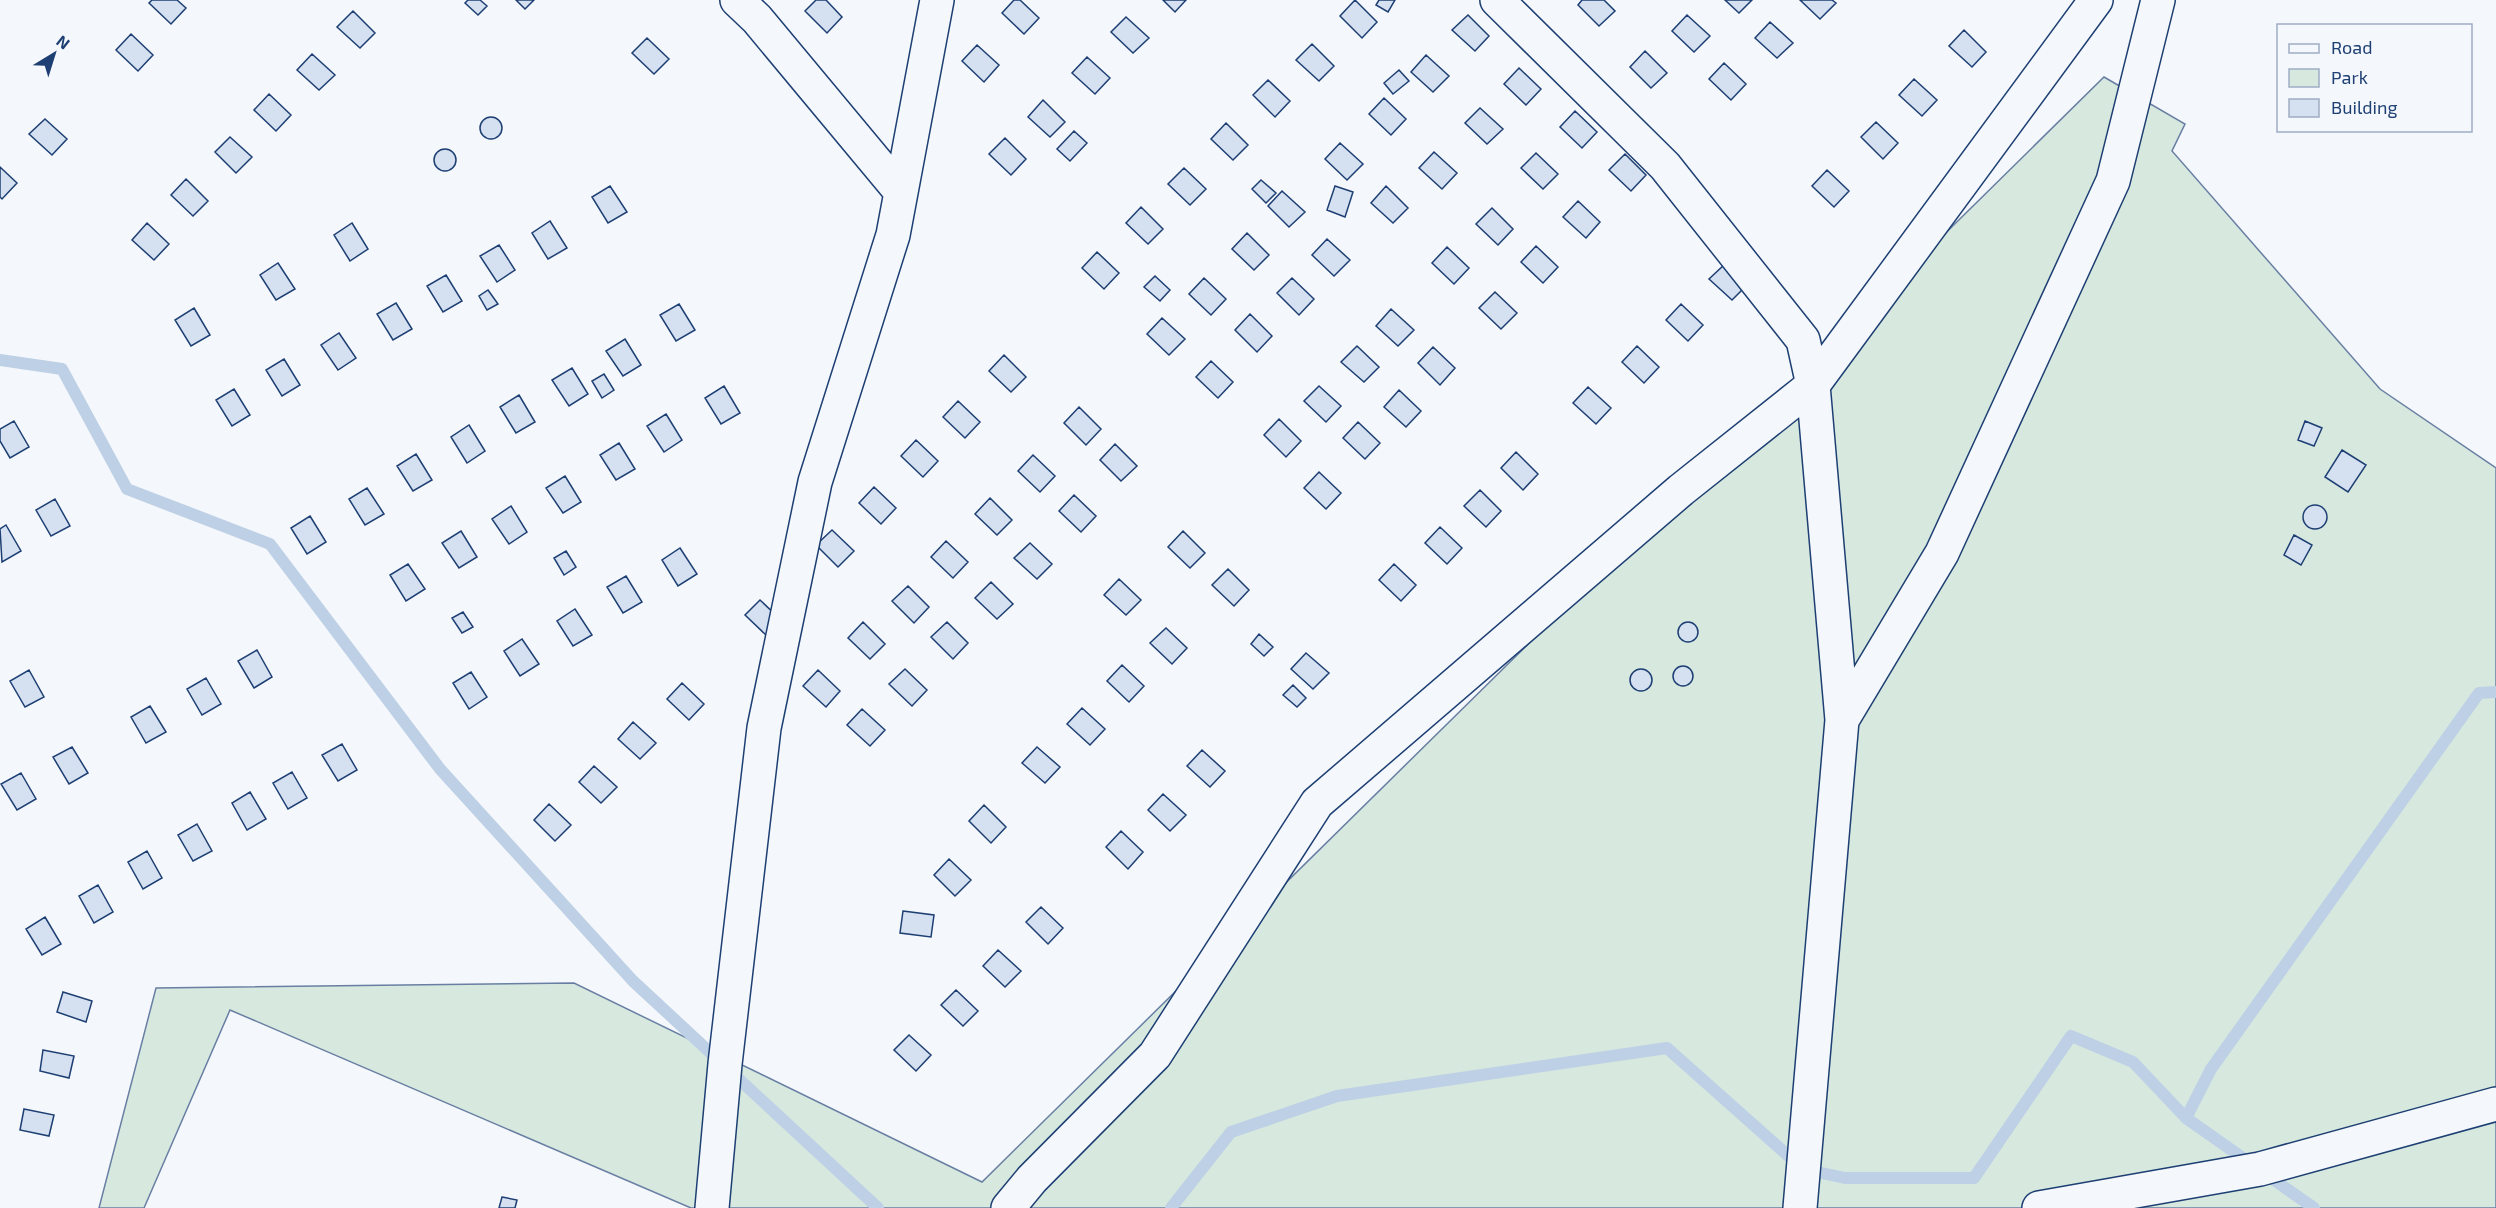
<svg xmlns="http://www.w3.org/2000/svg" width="2496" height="1208" font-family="'Exo 2',sans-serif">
<rect width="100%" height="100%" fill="#f4f7fb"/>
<path fill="#d7e8df" stroke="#687fa3" stroke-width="1.5" d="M2104,77L2185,124L2172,151L2380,389L2496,468V1208H691L230,1010L144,1208H99L156,988L574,983L982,1182Z"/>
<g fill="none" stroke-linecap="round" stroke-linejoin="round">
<path stroke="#bed0e5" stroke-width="12" d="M0,360L62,369L127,489L270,544L440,769L633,981L878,1208
M1171,1208L1231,1132L1337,1096L1667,1048L1803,1169L1845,1178H1974L2071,1036L2133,1062L2186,1118
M2314,1208L2186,1118L2211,1069L2479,693L2496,692"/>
</g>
<path fill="#d5e0f0" stroke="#1d3f73" stroke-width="1.5" d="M152,0H177L186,8L171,24L149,3Z
M468,0H480L487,6L478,15L465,3Z
M516,0H534L525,9Z
M816,0H826L842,17L827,33L805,11Z
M1014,0H1020L1039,18L1024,34L1002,13Z
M1163,0H1186L1175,12Z
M1355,0L1377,22L1362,38L1340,16Z
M1379,0H1395L1388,12L1376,5Z
M1582,0H1604L1615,11L1599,26L1578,5Z
M1725,0H1752L1739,13Z
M1800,0H1832L1836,3L1820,19Z
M353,11L375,33L360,48L337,27Z
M1468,15L1489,36L1475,51L1452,30Z
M1687,15L1710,36L1694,52L1672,31Z
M1126,17L1149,38L1133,53L1111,32Z
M1770,22L1793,43L1777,58L1755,38Z
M1964,30L1986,52L1972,67L1949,46Z
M131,34L153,55L138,71L116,50Z
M647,38L669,59L654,74L632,53Z
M1312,44L1334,66L1319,81L1296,60Z
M977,45L999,65L984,82L962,61Z
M1645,51L1667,73L1651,88L1630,67Z
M312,54L335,75L319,90L297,70Z
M1426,55L1449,76L1433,92L1411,72Z
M1087,57L1110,78L1095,94L1072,73Z
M1724,63L1746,84L1731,100L1709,79Z
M1519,68L1541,89L1526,105L1504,84Z
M1399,70L1409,81L1393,94L1384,83Z
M1914,79L1937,100L1922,116L1899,95Z
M1268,80L1290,101L1275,117L1253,95Z
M269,94L291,115L276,131L254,110Z
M1384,98L1406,119L1391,135L1369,114Z
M1043,100L1065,122L1050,137L1028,117Z
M1480,108L1503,129L1487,144L1465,123Z
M1575,111L1597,132L1582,148L1560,127Z
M480 128a11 11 0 1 1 22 0a11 11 0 1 1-22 0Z
M45,119L67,139L52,155L29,134Z
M1876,122L1898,143L1883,159L1861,137Z
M1226,123L1248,145L1233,160L1211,139Z
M1074,131L1087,143L1070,161L1057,149Z
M230,137L252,157L236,173L215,152Z
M1005,138L1026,159L1011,175L989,154Z
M1340,143L1363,164L1347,180L1325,159Z
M434 160a11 11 0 1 1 22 0a11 11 0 1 1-22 0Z
M1434,152L1457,173L1442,189L1419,168Z
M1536,153L1558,174L1543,189L1521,168Z
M1625,154L1646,175L1631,191L1609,170Z
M0,167L17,183L2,199L0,197Z
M1184,168L1206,189L1190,205L1168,184Z
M1827,170L1849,191L1834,207L1812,186Z
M186,179L208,201L193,216L171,195Z
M1261,180L1276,193L1266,203L1252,189Z
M610,186L627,212L608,223L592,197Z
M1335,186L1353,192L1345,217L1327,210Z
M1386,186L1408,208L1393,223L1371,203Z
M1282,191L1305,212L1289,227L1268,206Z
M1578,201L1600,222L1586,238L1563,217Z
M1141,207L1163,229L1148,244L1126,223Z
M1492,208L1513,229L1498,245L1476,224Z
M550,221L567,248L548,259L532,233Z
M147,223L169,244L154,260L132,240Z
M352,223L368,249L350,261L334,235Z
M1247,233L1269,255L1254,270L1232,249Z
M1327,239L1350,260L1334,276L1312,255Z
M499,245L515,270L497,282L480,256Z
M1536,246L1558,267L1543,283L1521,262Z
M1447,247L1469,268L1454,284L1432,263Z
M1097,252L1119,273L1104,289L1082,268Z
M278,263L295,289L276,300L260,275Z
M1725,264L1747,285L1732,300L1709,279Z
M446,275L462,301L443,312L427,286Z
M1155,276L1170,290L1160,301L1144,287Z
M1204,278L1226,299L1211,315L1189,294Z
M1292,278L1314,299L1299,315L1277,293Z
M488,290L498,304L487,310L479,296Z
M1495,292L1517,313L1501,329L1479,308Z
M396,303L412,329L393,340L377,314Z
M679,304L695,330L676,341L660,315Z
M1681,304L1703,325L1688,341L1666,320Z
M194,308L210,335L191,346L175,320Z
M1391,309L1414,330L1398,346L1376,326Z
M1250,314L1272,336L1257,352L1235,330Z
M1162,318L1185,339L1169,355L1147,334Z
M339,333L356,358L338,370L321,345Z
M625,339L641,365L623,376L606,351Z
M1357,346L1379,367L1364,382L1341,362Z
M1637,346L1659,367L1644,383L1622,362Z
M1433,347L1455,368L1440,385L1418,363Z
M1004,355L1026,377L1011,392L989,371Z
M284,359L300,385L282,396L266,370Z
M1211,361L1233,382L1218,398L1196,377Z
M572,368L588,394L569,406L552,380Z
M604,374L614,390L602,398L592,381Z
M724,386L740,413L721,424L705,398Z
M1319,386L1341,406L1326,422L1304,401Z
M1588,387L1611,408L1596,424L1573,403Z
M234,389L250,415L232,426L216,400Z
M1399,390L1421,411L1406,427L1384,407Z
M519,395L535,422L516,433L500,407Z
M958,401L980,422L965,438L943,417Z
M1079,407L1101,429L1086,445L1064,423Z
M666,414L682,440L664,452L647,426Z
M1279,419L1301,441L1286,457L1264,435Z
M14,421L29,447L10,458L0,441V429Z
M2305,421L2322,428L2314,446L2298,440Z
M1358,422L1380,443L1365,459L1343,438Z
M469,425L485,451L467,463L451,437Z
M916,440L938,461L923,477L901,456Z
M619,443L635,469L616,480L600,455Z
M1115,444L1137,466L1121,481L1100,460Z
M2342,450L2366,465L2348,492L2325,477Z
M1516,452L1538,474L1523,490L1501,468Z
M416,454L432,480L413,491L397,466Z
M1033,455L1055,476L1040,492L1018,471Z
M1319,472L1341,493L1326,509L1304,488Z
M565,476L581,502L563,513L546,488Z
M874,487L896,508L881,524L859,503Z
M367,488L384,514L365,525L349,499Z
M1480,490L1501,511L1486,527L1464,506Z
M1074,495L1096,516L1081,532L1059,511Z
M990,498L1012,520L997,535L975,514Z
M55,499L70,526L51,536L36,510Z
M2303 517a12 12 0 1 1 24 0a12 12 0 1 1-24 0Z
M511,506L527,532L509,544L492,519Z
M310,516L326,542L307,554L291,528Z
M6,525L21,551L2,562L0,529Z
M1440,527L1462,548L1447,564L1425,543Z
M832,530L854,551L838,567L816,545Z
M461,531L477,557L459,568L442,543Z
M1183,531L1205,553L1190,568L1168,547Z
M2294,535L2312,545L2301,565L2284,555Z
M946,541L968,562L953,578L931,557Z
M1030,543L1052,564L1037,579L1014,558Z
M680,548L697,574L678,586L662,560Z
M566,551L576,567L564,575L554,558Z
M408,564L425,589L406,601L390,575Z
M1394,564L1416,585L1401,601L1379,580Z
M1228,569L1249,590L1234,606L1212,585Z
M626,576L642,602L623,613L607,587Z
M1119,579L1141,600L1126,615L1104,595Z
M991,582L1013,604L997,619L975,598Z
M908,586L929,607L914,623L892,601Z
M760,600L782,621L767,636L745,615Z
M575,609L592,635L573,646L557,621Z
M463,612L473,627L462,633L452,618Z
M863,622L885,644L870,659L848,638Z
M947,622L968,643L953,659L931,637Z
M1678 632a10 10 0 1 1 20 0a10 10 0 1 1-20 0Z
M1166,628L1187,648L1172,664L1150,643Z
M1259,634L1273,647L1264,656L1251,644Z
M522,639L539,664L520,676L504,651Z
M257,650L272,677L254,688L238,661Z
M1306,653L1329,673L1313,689L1291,669Z
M1122,665L1144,686L1129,702L1107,681Z
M1673 676a10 10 0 1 1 20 0a10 10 0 1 1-20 0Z
M1630 680a11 11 0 1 1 22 0a11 11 0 1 1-22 0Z
M905,669L927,690L912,706L889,684Z
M29,670L44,697L25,707L10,681Z
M818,670L840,691L826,707L803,686Z
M471,672L487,697L469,709L453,683Z
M206,678L221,704L202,715L187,689Z
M682,683L704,704L689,720L667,699Z
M1293,685L1306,698L1297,707L1283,695Z
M150,706L166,732L146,743L131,717Z
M1082,708L1105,729L1090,745L1067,724Z
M862,709L885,730L870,746L847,725Z
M633,722L656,743L640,759L618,739Z
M342,744L357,770L338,781L322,755Z
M72,747L88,773L69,784L53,757Z
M1037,747L1060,767L1045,783L1022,763Z
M1202,750L1225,771L1210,787L1187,766Z
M594,766L617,787L601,803L579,782Z
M292,772L307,798L288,809L273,783Z
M21,773L36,799L17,810L1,784Z
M250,792L266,819L247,830L232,803Z
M1163,794L1186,815L1170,831L1148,810Z
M549,804L571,825L555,841L534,820Z
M984,805L1006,827L991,843L969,821Z
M197,824L212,851L193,861L178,835Z
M1121,831L1143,852L1128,869L1106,847Z
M147,851L162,878L143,889L128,862Z
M949,859L971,880L955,896L934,875Z
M98,885L113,912L94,923L79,896Z
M1041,907L1063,928L1048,944L1026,922Z
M903,911L934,915L931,937L900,933Z
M45,917L61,944L42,955L26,929Z
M998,950L1021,971L1005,987L983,966Z
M956,990L978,1011L963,1026L941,1005Z
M63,992L92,1001L86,1022L57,1012Z
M909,1035L931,1055L916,1071L894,1050Z
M43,1050L74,1056L69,1078L40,1071Z
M24,1109L54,1115L49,1136L20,1130Z
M502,1197L517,1200L515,1208H499Z"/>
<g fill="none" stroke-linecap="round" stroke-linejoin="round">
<g stroke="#1d3f73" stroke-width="36">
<path id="street" d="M737,0L757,19L901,192
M1497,0L1665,166L1803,340L1813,385L1842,720
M712,1208L725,1064L764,728L815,482L893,235L937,0
M1008,1208L1032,1179L1155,1055L1317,803L1681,490L1813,385L2096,0
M1800,1208L1842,720L1942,553L2113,181L2158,0
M2039,1208L2260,1169L2496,1104"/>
</g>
<use href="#street" stroke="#f4f7fb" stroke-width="33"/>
</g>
<rect x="2277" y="24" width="195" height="108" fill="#f4f7fb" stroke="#9eadc5" stroke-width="1.5"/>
<rect x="2289" y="44" width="30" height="9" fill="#f4f7fb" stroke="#9eadc5" stroke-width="1.5"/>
<text x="2331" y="54" font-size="18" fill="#1d3f73">Road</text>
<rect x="2289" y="69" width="30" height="18" fill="#d7e8df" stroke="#9eadc5" stroke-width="1.5"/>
<text x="2331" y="84" font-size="18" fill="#1d3f73">Park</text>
<rect x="2289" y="99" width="30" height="18" fill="#d5e0f0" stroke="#9eadc5" stroke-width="1.5"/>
<text x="2331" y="114" font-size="18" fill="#1d3f73">Building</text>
<g transform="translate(54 54) rotate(38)" stroke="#f4f7fb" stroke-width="4.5" paint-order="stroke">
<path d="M0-4.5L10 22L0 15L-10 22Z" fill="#1d3f73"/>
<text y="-9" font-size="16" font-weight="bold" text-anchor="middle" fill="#1d3f73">N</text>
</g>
</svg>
